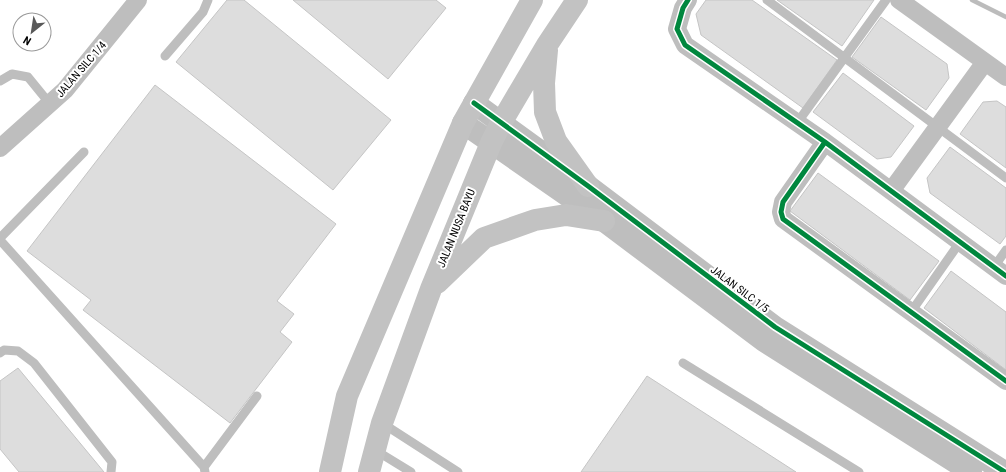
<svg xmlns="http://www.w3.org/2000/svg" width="1006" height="472" font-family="'Roboto Condensed',sans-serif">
<rect width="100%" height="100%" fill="#fff"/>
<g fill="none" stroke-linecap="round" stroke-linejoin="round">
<path stroke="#bcbcbc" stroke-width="4.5" d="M972,0L1006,17"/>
</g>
<path fill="#ddd" stroke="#c5c5c5" d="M227,0H244L391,120L333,190L176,62Z
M293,0H436L446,8L388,79Z
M706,0H752L837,60L803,108L701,35L696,14Z
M777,0H874L842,46Z
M881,17L947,64L949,78L926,110L852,57Z
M843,73L914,126L891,157L877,159L813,112Z
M155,85L336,224L277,301L294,314L280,332L292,342L230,423L83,310L91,300L27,251Z
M997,101L1006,107V168L960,134L983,102Z
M950,147L1006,188V236L1000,244L930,193L927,178Z
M818,173L939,261L910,300L790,211Z
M951,271L1006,312V370L924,308Z
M18,368L104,472H19L0,449V381Z
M647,376L796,472H581Z"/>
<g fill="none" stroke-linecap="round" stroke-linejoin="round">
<path stroke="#bebebe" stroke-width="9" d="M767,0L1006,178
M165,56L203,12L208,0
M0,81L12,74L28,77L50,104
M797,123L886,0
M0,238L84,152
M0,240L204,467L205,472
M994,267L1006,250
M911,312L960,242
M0,353L4,350L18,351L34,363L112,462L111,472
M683,363L859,472
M382,423L458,472
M375,450L411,472
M204,467L257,396"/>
<path stroke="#bebebe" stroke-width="18" d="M688,0L683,8L677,29L685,45L825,142L1006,276
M899,0L1006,77
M825,142L783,202L781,212L783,219L1006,381
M0,148L65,90L138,0
M891,191L985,62"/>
<path stroke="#bebebe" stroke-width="22" d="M474,103L588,186L775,327L1005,472
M463,123L604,221L764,341L971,472"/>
<path stroke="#c2c2c2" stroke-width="22" d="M547,50L544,83L545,112L556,141L588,186
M437,283L484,238L535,220L566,215L604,221
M330,472L347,396L463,123L532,0
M369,472L382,423L431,289L491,143L501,123L547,45L577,0"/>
<g stroke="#fff" stroke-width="8">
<path id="cycleway" d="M688,0L683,8L677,29L685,45L825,142L1006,276
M474,103L588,186L775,327L1005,472
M825,142L783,202L781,212L783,219L1006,381"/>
</g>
<use href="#cycleway" stroke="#00873e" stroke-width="5"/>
</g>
<g text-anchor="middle" stroke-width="4" stroke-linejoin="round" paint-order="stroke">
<g font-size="11" fill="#000" stroke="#fff">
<text transform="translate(81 69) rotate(-49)" y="4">JALAN SILC 1/4</text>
<text transform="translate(456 228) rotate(-68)" y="4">JALAN NUSA BAYU</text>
<text transform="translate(740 289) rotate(37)" y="4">JALAN SILC 1/5</text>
</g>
</g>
<g transform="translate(32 32) rotate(210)"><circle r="19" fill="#ffffff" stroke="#999999"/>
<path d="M0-3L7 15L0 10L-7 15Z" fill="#595959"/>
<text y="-6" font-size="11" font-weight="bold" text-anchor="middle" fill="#000000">N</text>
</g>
</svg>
